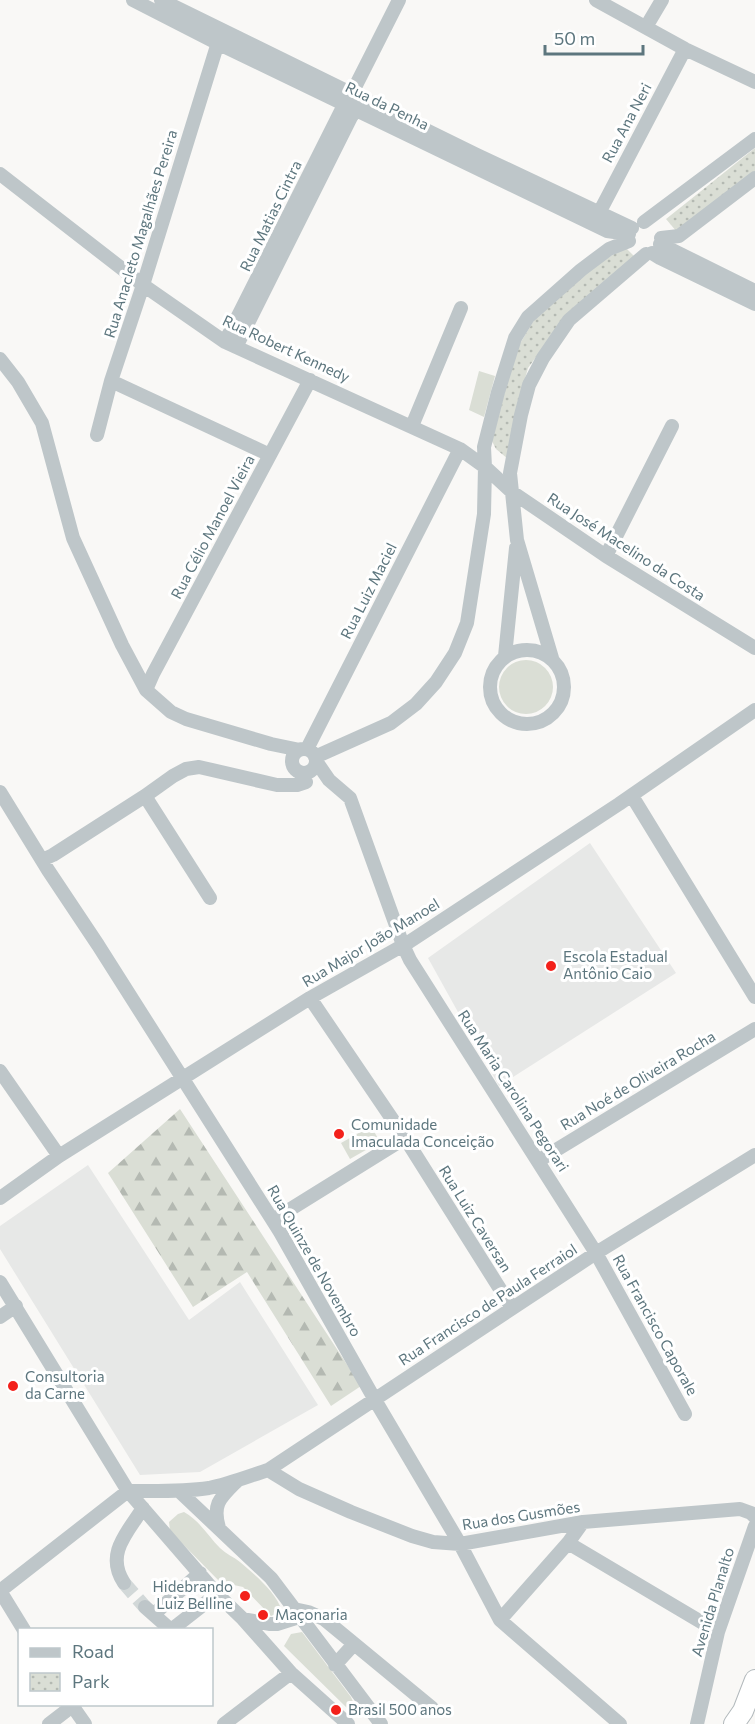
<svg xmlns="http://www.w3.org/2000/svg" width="755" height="1724" font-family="Commissioner,sans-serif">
<defs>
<pattern id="forest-firs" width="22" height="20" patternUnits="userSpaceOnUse" patternTransform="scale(1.5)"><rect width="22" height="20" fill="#daded5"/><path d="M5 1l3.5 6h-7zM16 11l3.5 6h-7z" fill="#b4b9b2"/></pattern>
<pattern id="park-dots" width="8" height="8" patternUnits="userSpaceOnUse" patternTransform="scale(1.5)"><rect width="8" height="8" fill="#daded5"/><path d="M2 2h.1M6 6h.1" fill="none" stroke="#b4b9b2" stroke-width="1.8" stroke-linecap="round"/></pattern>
</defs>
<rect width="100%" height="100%" fill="#f9f8f6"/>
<path fill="#e7e8e7" d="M590,843L676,973L499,1086L428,958Z
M88,1165L189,1320L240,1282L318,1405L200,1472L140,1475L0,1249V1226Z"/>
<path fill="#daded5" d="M479,371L495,376L484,417L469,410Z
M499 687a27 27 0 1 1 54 0a27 27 0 1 1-54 0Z
M371,1126L380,1142L350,1159L341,1143Z
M184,1512C200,1521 208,1536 220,1548C226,1554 234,1557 240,1562C255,1575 276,1592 282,1611L271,1616L243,1587L220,1582L170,1531L169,1522L178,1514Z
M302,1632L351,1697L354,1704L347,1708L284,1646L291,1634Z"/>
<path fill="url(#forest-firs)" d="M180,1109L361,1386L331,1406L247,1272L193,1307L108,1173Z"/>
<path fill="url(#park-dots)" d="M755,148V171L677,232L666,219Z
M625,247L639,261L557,328L528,368L515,414L508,459L496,449L492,441L515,352L534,320L583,274Z"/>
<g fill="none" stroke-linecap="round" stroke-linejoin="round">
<path stroke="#d2d8d8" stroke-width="14" stroke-dasharray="14 7" stroke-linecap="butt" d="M124,1583L145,1607"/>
<g stroke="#b2b9bc" stroke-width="22">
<path id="highway" d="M734,1724L743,1711L755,1680"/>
</g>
<path stroke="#bec6c9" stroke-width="14" d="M133,0L217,43L607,231L629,234
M161,0L477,155L632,228
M596,0L685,49L755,82
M646,27L662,0
M0,174L143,285L225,342L460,449L485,467L512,492L606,556L755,648
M599,213L685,49
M644,222L755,139
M661,238L679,236L755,178
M660,244L755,291
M652,253L660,258L755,304
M225,342L341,111L352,93L399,0
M236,347L351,117L361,104
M0,359L18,382L42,423L73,538L122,645L146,690L171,712L186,719L271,744L300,750
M111,381L270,455
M412,426L461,308
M97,435L111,381L143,285L220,36
M606,556L672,426
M490 687a37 37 0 1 1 74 0a37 37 0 1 1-74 0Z
M505,656L516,548
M552,658L517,540L510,473L521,415L529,385L543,358L569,320L646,254
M146,690L153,674L310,380
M307,749L460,449
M292 761a12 12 0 1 1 24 0a12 12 0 1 1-24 0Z
M315,757L391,723L416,704L436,682L455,653L467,623L484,514L485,467L484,447L498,392L515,338L528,317L581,270L609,249L629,241
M316,761L329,780L350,798L403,945L410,960L596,1253L685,1414
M0,792L48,870L98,945L280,1232L375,1400L460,1544L500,1620L620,1724
M145,796L210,898
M632,796L755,997
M42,860L53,855L145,796L173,776L186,769L199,767L277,785H297L306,782
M310,998L405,1138L512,1308
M0,1071L59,1156
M538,1161L755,1029
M0,1198L59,1156L183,1078L310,998L409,942L619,804L755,710
M273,1220L405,1138
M0,1282L128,1491L217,1594L243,1619L291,1673L348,1724
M0,1317L16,1306
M268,1470L299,1489L351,1512L412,1536L433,1542L460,1544L583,1522L740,1509L751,1513L755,1517
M128,1491C155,1491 182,1492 209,1488C229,1484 249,1476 268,1470L596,1253L755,1155
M179,1491L271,1578L381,1724
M219,1528C212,1504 220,1498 237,1481
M568,1543L718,1632
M124,1583C105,1554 127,1533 143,1508
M0,1591L128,1491
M0,1591L24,1630
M145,1607L171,1630L217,1594
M294,1609L308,1612L324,1619L432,1708
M154,1614L200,1573
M243,1619L269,1624H277L299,1617
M500,1620L568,1543L583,1522
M335,1665L354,1644
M71,1704L85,1724
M49,1724L75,1704
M224,1724L291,1673
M697,1724L718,1632L755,1526"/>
<use href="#highway" stroke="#fff" stroke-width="20"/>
</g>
<g fill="#f3211b" stroke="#fff" stroke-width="2">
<circle cx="551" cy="966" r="6"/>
<circle cx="339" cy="1134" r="6"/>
<circle cx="13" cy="1386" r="6"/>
<circle cx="245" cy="1596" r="6"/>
<circle cx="263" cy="1615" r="6"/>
<circle cx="336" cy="1710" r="6"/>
</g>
<g text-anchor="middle" stroke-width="6" stroke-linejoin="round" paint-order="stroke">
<g font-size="15" fill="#5d767e" stroke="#fff">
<text transform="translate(387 106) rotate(26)" y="5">Rua da Penha</text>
<text transform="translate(627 123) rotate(-62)" y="5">Rua Ana Neri</text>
<text transform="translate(271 216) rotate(-64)" y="5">Rua Matias Cintra</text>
<text transform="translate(141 234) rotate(-73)" y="5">Rua Anacleto Magalhães Pereira</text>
<text transform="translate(286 349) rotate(25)" y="5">Rua Robert Kennedy</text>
<text transform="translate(213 527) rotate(-62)" y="5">Rua Célio Manoel Vieira</text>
<text transform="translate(626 547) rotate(33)" y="5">Rua José Macelino da Costa</text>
<text transform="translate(369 591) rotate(-63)" y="5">Rua Luiz Maciel</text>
<text transform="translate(371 943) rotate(-31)" y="5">Rua Major João Manoel</text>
<text transform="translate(638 1081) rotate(-31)" y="5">Rua Noé de Oliveira Rocha</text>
<text transform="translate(513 1091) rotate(57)" y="5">Rua Maria Carolina Pegorari</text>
<text transform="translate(475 1219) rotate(58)" y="5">Rua Luiz Caversan</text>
<text transform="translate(314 1261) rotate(60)" y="5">Rua Quinze de Novembro</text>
<text transform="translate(488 1305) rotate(-33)" y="5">Rua Francisco de Paula Ferraiol</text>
<text transform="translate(655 1325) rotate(61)" y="5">Rua Francisco Caporale</text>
<text transform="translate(521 1516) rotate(-9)" y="5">Rua dos Gusmões</text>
<text transform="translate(713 1602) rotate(-73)" y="5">Avenida Planalto</text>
</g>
<g font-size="15" fill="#5d767e" stroke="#fff" text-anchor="start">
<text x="563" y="962">Escola Estadual<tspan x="563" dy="17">Antônio Caio</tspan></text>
<text x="351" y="1130">Comunidade<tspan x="351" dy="17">Imaculada Conceição</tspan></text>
<text x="25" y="1382">Consultoria<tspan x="25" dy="17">da Carne</tspan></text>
<text x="233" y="1592" text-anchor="end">Hidebrando<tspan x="233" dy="17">Luiz Belline</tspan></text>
<text x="275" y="1620">Maçonaria</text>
<text x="348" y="1715">Brasil 500 anos</text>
</g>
</g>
<rect x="18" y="1628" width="195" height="78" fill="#ffffff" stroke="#bec8cb" stroke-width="1.5"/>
<rect x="30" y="1648" width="30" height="9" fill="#bec6c9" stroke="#bec8cb" stroke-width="1.5"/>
<text x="72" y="1658" font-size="18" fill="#5d767e">Road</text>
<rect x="30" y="1673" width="30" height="18" fill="url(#park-dots)" stroke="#bec8cb" stroke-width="1.5"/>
<text x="72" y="1688" font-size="18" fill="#5d767e">Park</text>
<path d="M545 45v9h98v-9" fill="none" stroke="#5d767e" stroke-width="3"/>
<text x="554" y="45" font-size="18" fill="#5d767e" stroke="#ffffff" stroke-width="4.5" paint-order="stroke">50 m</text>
</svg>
